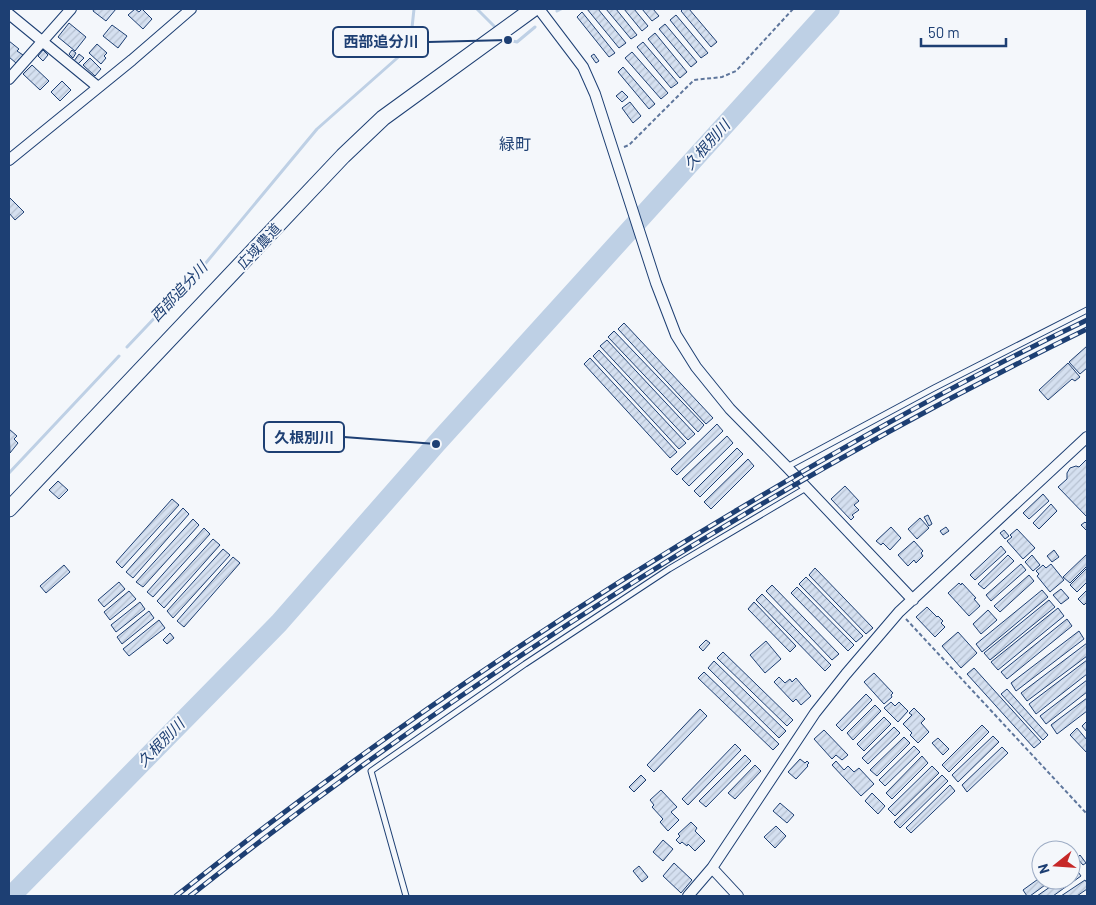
<svg xmlns="http://www.w3.org/2000/svg" width="1096" height="905" font-family="Barlow,'Noto Sans JP',sans-serif">
<defs>
<pattern id="building-hatch" width="6" height="6" patternUnits="userSpaceOnUse" patternTransform="scale(1.25)"><rect width="6" height="6" fill="#d5e0f0"/><path d="M-1 1l2-2M0 6l6-6M5 7l2-2" fill="none" stroke="#b6c1d1"/></pattern>
</defs>
<rect width="100%" height="100%" fill="#f4f7fb"/>
<g fill="none" stroke-linecap="round" stroke-linejoin="round">
<path stroke="#bed0e5" stroke-width="3" d="M477,9L498,30
M557,11L561,9
M504,36L508,40L517,42L535,27
M127,347L200,270L317,129L404,52L411,37L414,9
M9,473L119,356"/>
<path stroke="#bed0e5" stroke-width="20" d="M11,896L279,623L436,444L830,9"/>
</g>
<path fill="url(#building-hatch)" stroke="#1d3f73" d="M94,9H116L106,21L93,11Z
M135,9L139,12L142,9L152,19L143,29L128,15Z
M587,9H598L626,43L619,48Z
M606,9H616L637,35L631,39Z
M624,9H634L648,26L642,31Z
M642,9H653L659,16L652,21Z
M683,9H689L717,42L711,47L681,11Z
M582,12L615,53L609,57L577,17Z
M676,15L708,53L701,58L670,20Z
M69,23L86,37L75,51L58,37Z
M665,24L697,62L691,67L659,29Z
M112,25L127,36L118,48L103,36Z
M655,33L687,72L680,78L648,39Z
M9,41L19,49L17,51L23,55L16,63L9,57Z
M643,42L678,83L671,88L637,47Z
M97,44L107,53L104,56L106,58L101,64L89,53Z
M43,50L48,55L43,61L38,56Z
M72,50L76,53L73,58L69,54Z
M632,52L668,93L661,99L625,58Z
M79,54L84,58L78,64L74,61Z
M594,54L599,61L596,63L591,56Z
M90,58L101,69L95,76L83,65Z
M32,65L49,81L40,90L23,74Z
M623,67L655,104L649,109L618,72Z
M62,81L71,90L60,101L51,92Z
M622,91L628,97L622,102L616,96Z
M630,102L641,116L633,123L622,108Z
M10,198L24,212L15,220L9,213V199Z
M624,323L713,418L706,424L618,329Z
M614,331L704,425L698,432L608,337Z
M607,340L695,434L688,440L600,346Z
M1087,346V368L1080,374L1069,362Z
M599,350L686,443L679,449L593,356Z
M590,358L677,452L670,458L584,364Z
M1068,363L1080,377L1075,381L1072,379L1048,400L1039,390Z
M717,424L723,431L677,475L671,469Z
M9,429L17,436L14,439L18,443L10,453Z
M727,436L733,443L689,486L682,479Z
M737,448L743,454L700,497L694,491Z
M748,459L754,466L711,509L704,502Z
M1087,459V517L1058,487L1067,479V473L1070,468L1076,466L1079,467Z
M58,481L68,490L59,499L49,490Z
M845,486L859,501L854,505L859,510L852,515L854,517L851,520L831,499Z
M1043,494L1049,501L1029,519L1023,513Z
M172,499L179,505L122,568L116,562Z
M1051,504L1057,511L1039,529L1033,523Z
M183,508L189,514L133,578L126,572Z
M928,515L932,524L929,526L924,517Z
M920,518L929,528L917,539L908,529Z
M193,519L199,525L143,587L136,582Z
M1085,522L1087,524V531L1081,525Z
M891,527L901,538L890,550L883,543L881,545L876,541Z
M946,527L949,531L943,535L940,531Z
M204,528L210,534L153,597L147,592Z
M1017,529L1035,548L1023,559L1007,541L1012,537L1010,535Z
M1004,530L1009,536L1005,539L1000,533Z
M213,539L220,545L164,608L157,601Z
M914,541L923,551L921,553L923,556L916,563L914,560L908,566L898,555Z
M1001,546L1006,552L975,580L970,575Z
M223,549L230,555L173,618L167,611Z
M1054,550L1059,557L1052,562L1047,556Z
M1087,554V566L1070,583L1063,577Z
M1008,555L1014,561L984,589L978,584Z
M1032,555L1040,565L1033,571L1025,562Z
M233,557L240,563L184,627L177,621Z
M1021,564L1026,570L991,601L986,595Z
M1051,564L1064,580L1050,592L1037,576L1039,574L1036,571L1043,565L1046,568Z
M64,565L70,572L46,593L40,586Z
M815,568L873,628L866,634L809,575Z
M1087,568V582L1077,592L1070,585Z
M1029,575L1034,581L1000,612L994,606Z
M806,577L863,636L856,642L799,584Z
M119,582L125,589L104,607L98,600Z
M959,583L961,585L962,583L976,598L974,599L980,606L969,616L948,593Z
M772,585L839,654L832,660L766,591Z
M797,587L854,645L848,651L791,593Z
M1061,589L1069,598L1061,604L1053,595Z
M1042,590L1048,597L982,652L976,644Z
M1087,590V602L1084,605L1078,599Z
M129,591L136,599L110,620L104,612Z
M762,594L831,665L825,671L756,600Z
M1049,600L1055,607L990,660L984,653Z
M140,602L145,609L116,632L111,625Z
M754,602L796,646L790,652L748,609Z
M927,607L937,617L938,616L943,621L941,623L945,627L935,637L916,617Z
M1058,608L1064,616L998,670L991,662Z
M988,610L997,620L981,634L973,624Z
M149,611L154,618L122,644L117,637Z
M1067,619L1072,626L1007,679L1001,672Z
M159,620L165,628L129,656L123,649Z
M1079,631L1084,639L1016,691L1011,683Z
M958,632L977,653L961,668L942,646Z
M170,633L174,638L167,644L163,640Z
M706,640L710,643L703,651L699,647Z
M766,641L781,659L765,673L750,655Z
M1087,643V656L1027,701L1021,693Z
M723,652L793,720L787,726L717,658Z
M1087,660V674L1036,714L1029,704Z
M714,661L786,731L779,738L708,668Z
M974,668L1041,742L1034,748L967,674Z
M704,672L779,744L773,750L698,678Z
M874,673L893,693L891,695L892,697L884,704L864,682Z
M779,677L785,683L790,679L792,682L796,678L811,696L801,705L796,699L793,702L774,682Z
M1087,680V692L1046,724L1040,716Z
M1007,689L1048,735L1043,740L1001,694Z
M866,694L872,700L842,731L836,725Z
M1087,698V711L1057,734L1051,725Z
M891,702L895,706L899,702L908,711L898,722L884,708Z
M875,705L881,711L853,740L847,733Z
M914,708L925,719L921,723L929,732L918,743L910,735L912,733L903,724L912,715L909,713Z
M700,709L707,716L654,772L647,765Z
M884,717L891,724L864,751L857,744Z
M1087,721V732L1082,726Z
M982,725L989,732L949,772L942,765Z
M894,727L900,733L868,764L862,758Z
M1077,728L1087,740V753L1070,735Z
M824,730L848,755L842,760L836,755L832,759L814,739Z
M993,736L999,742L958,782L952,775Z
M904,737L910,743L877,776L870,770Z
M938,738L949,749L943,755L932,743Z
M735,744L741,750L688,805L682,799Z
M914,746L920,752L885,786L879,780Z
M1002,747L1008,753L967,792L962,785Z
M745,755L751,761L706,807L699,801Z
M922,756L928,763L892,799L886,793Z
M800,759L805,763L807,761L809,763L807,765L808,766L796,779L788,772Z
M836,761L844,770L848,766L854,772L859,768L874,784L861,796L832,765Z
M755,765L761,771L735,799L728,793Z
M932,766L939,773L895,816L888,809Z
M641,775L646,780L634,792L629,787Z
M942,775L948,781L900,828L894,822Z
M950,785L955,791L911,833L906,828Z
M661,790L677,807L671,812L679,820L668,831L660,822L663,819L652,807L654,805L650,800Z
M872,793L885,806L878,814L865,801Z
M780,803L794,815L787,823L773,811Z
M691,822L697,828L695,831L705,841L695,851L688,844L687,846L682,842L680,844L676,840L680,836L678,834Z
M776,826L786,836L775,848L764,837Z
M663,840L673,849L663,861L653,852Z
M1080,855L1086,863L1083,865L1077,858Z
M674,863L692,880L681,893L663,876Z
M639,866L648,877L642,882L633,871Z
M1076,869L1081,876L1053,896H1037L1060,880H1071V872Z
M1041,877V880H1052L1030,896H1027L1023,890Z
M1085,880L1087,883V889L1077,896H1061Z"/>
<g fill="none" stroke-linecap="round" stroke-linejoin="round">
<g stroke="#1d3f73" stroke-width="7">
<path id="lane" d="M787,467L934,388L1087,310
M406,896L371,771L525,664L669,569L806,488"/>
</g>
<g stroke="#1d3f73" stroke-width="12">
<path id="street" d="M539,9L583,67L595,94L656,283L676,335L696,367L730,409L787,467L913,600
M9,14L98,87
M9,79L71,9
M9,160L132,60L191,9
M712,868L738,896
M688,896L712,868L815,713L846,674L899,612L1087,437"/>
</g>
<g stroke="#1d3f73" stroke-width="17">
<path id="secondary" d="M9,509L343,156L383,118L533,9"/>
</g>
<path stroke="#5e769c" stroke-width="2" stroke-dasharray="4 2.5" stroke-linecap="butt" d="M624,147L629,145L694,80L722,77L736,71L793,9
M906,619L1087,814"/>
<use href="#lane" stroke="#f4f7fb" stroke-width="5"/>
<use href="#street" stroke="#f4f7fb" stroke-width="10"/>
<use href="#secondary" stroke="#f4f7fb" stroke-width="15"/>
<g stroke="#1d3f73" stroke-width="5">
<path id="rail" d="M176,896C354,754 543,625 739,509C853,441 968,377 1087,320
M190,896C278,826 368,760 461,696C660,559 870,435 1087,329"/>
</g>
<use href="#rail" stroke="#f4f7fb" stroke-width="3" stroke-dasharray="9" stroke-linecap="butt"/>
</g>
<g text-anchor="middle" stroke-width="4" stroke-linejoin="round" paint-order="stroke">
<g font-size="14" fill="#1d3f73" stroke="#f4f7fb">
<text transform="translate(259 246) rotate(-47)" y="5">広域農道</text>
</g>
<g font-size="15" font-style="italic" fill="#1d3f73" stroke="#f4f7fb">
<text transform="translate(707 145) rotate(-48)" y="5">久根別川</text>
<text transform="translate(179 292) rotate(-47)" y="5">西部追分川</text>
<text transform="translate(161 743) rotate(-46)" y="5">久根別川</text>
</g>
<g font-size="16" fill="#1d3f73" stroke="#f4f7fb">
<text x="515" y="150">緑町</text>
</g>
</g>
<path fill="none" stroke="#1d3f73" stroke-width="2" d="M508 40L428 42M436 444L344 437"/>
<g fill="#1d3f73" stroke="#f4f7fb" stroke-width="2">
<circle cx="508" cy="40" r="5"/>
<circle cx="436" cy="444" r="5"/>
</g>
<g fill="#f4f7fb" stroke="#1d3f73" stroke-width="2">
<rect x="333" y="27" width="95" height="30" rx="5"/>
<rect x="264" y="422" width="80" height="30" rx="5"/>
</g>
<g font-size="15" text-anchor="middle" font-weight="bold" fill="#1d3f73">
<text x="381" y="47">西部追分川</text>
<text x="304" y="443">久根別川</text>
</g>
<rect width="1096" height="905" fill="none" stroke="#1d3f73" stroke-width="20"/>
<g transform="translate(1056 865) rotate(253)"><circle r="24" fill="#f4f7fb" stroke="#9eadc5"/>
<path d="M0-4L9 19L0 12L-9 19Z" fill="#c62828"/>
<text y="-8" font-size="14" font-weight="bold" text-anchor="middle" fill="#1d3f73">N</text>
</g>
<path d="M921 38v8h85v-8" fill="none" stroke="#1d3f73" stroke-width="2.5"/>
<text x="928" y="38" font-size="15" fill="#1d3f73" stroke="#f4f7fb" stroke-width="4" paint-order="stroke">50 m</text>
</svg>
